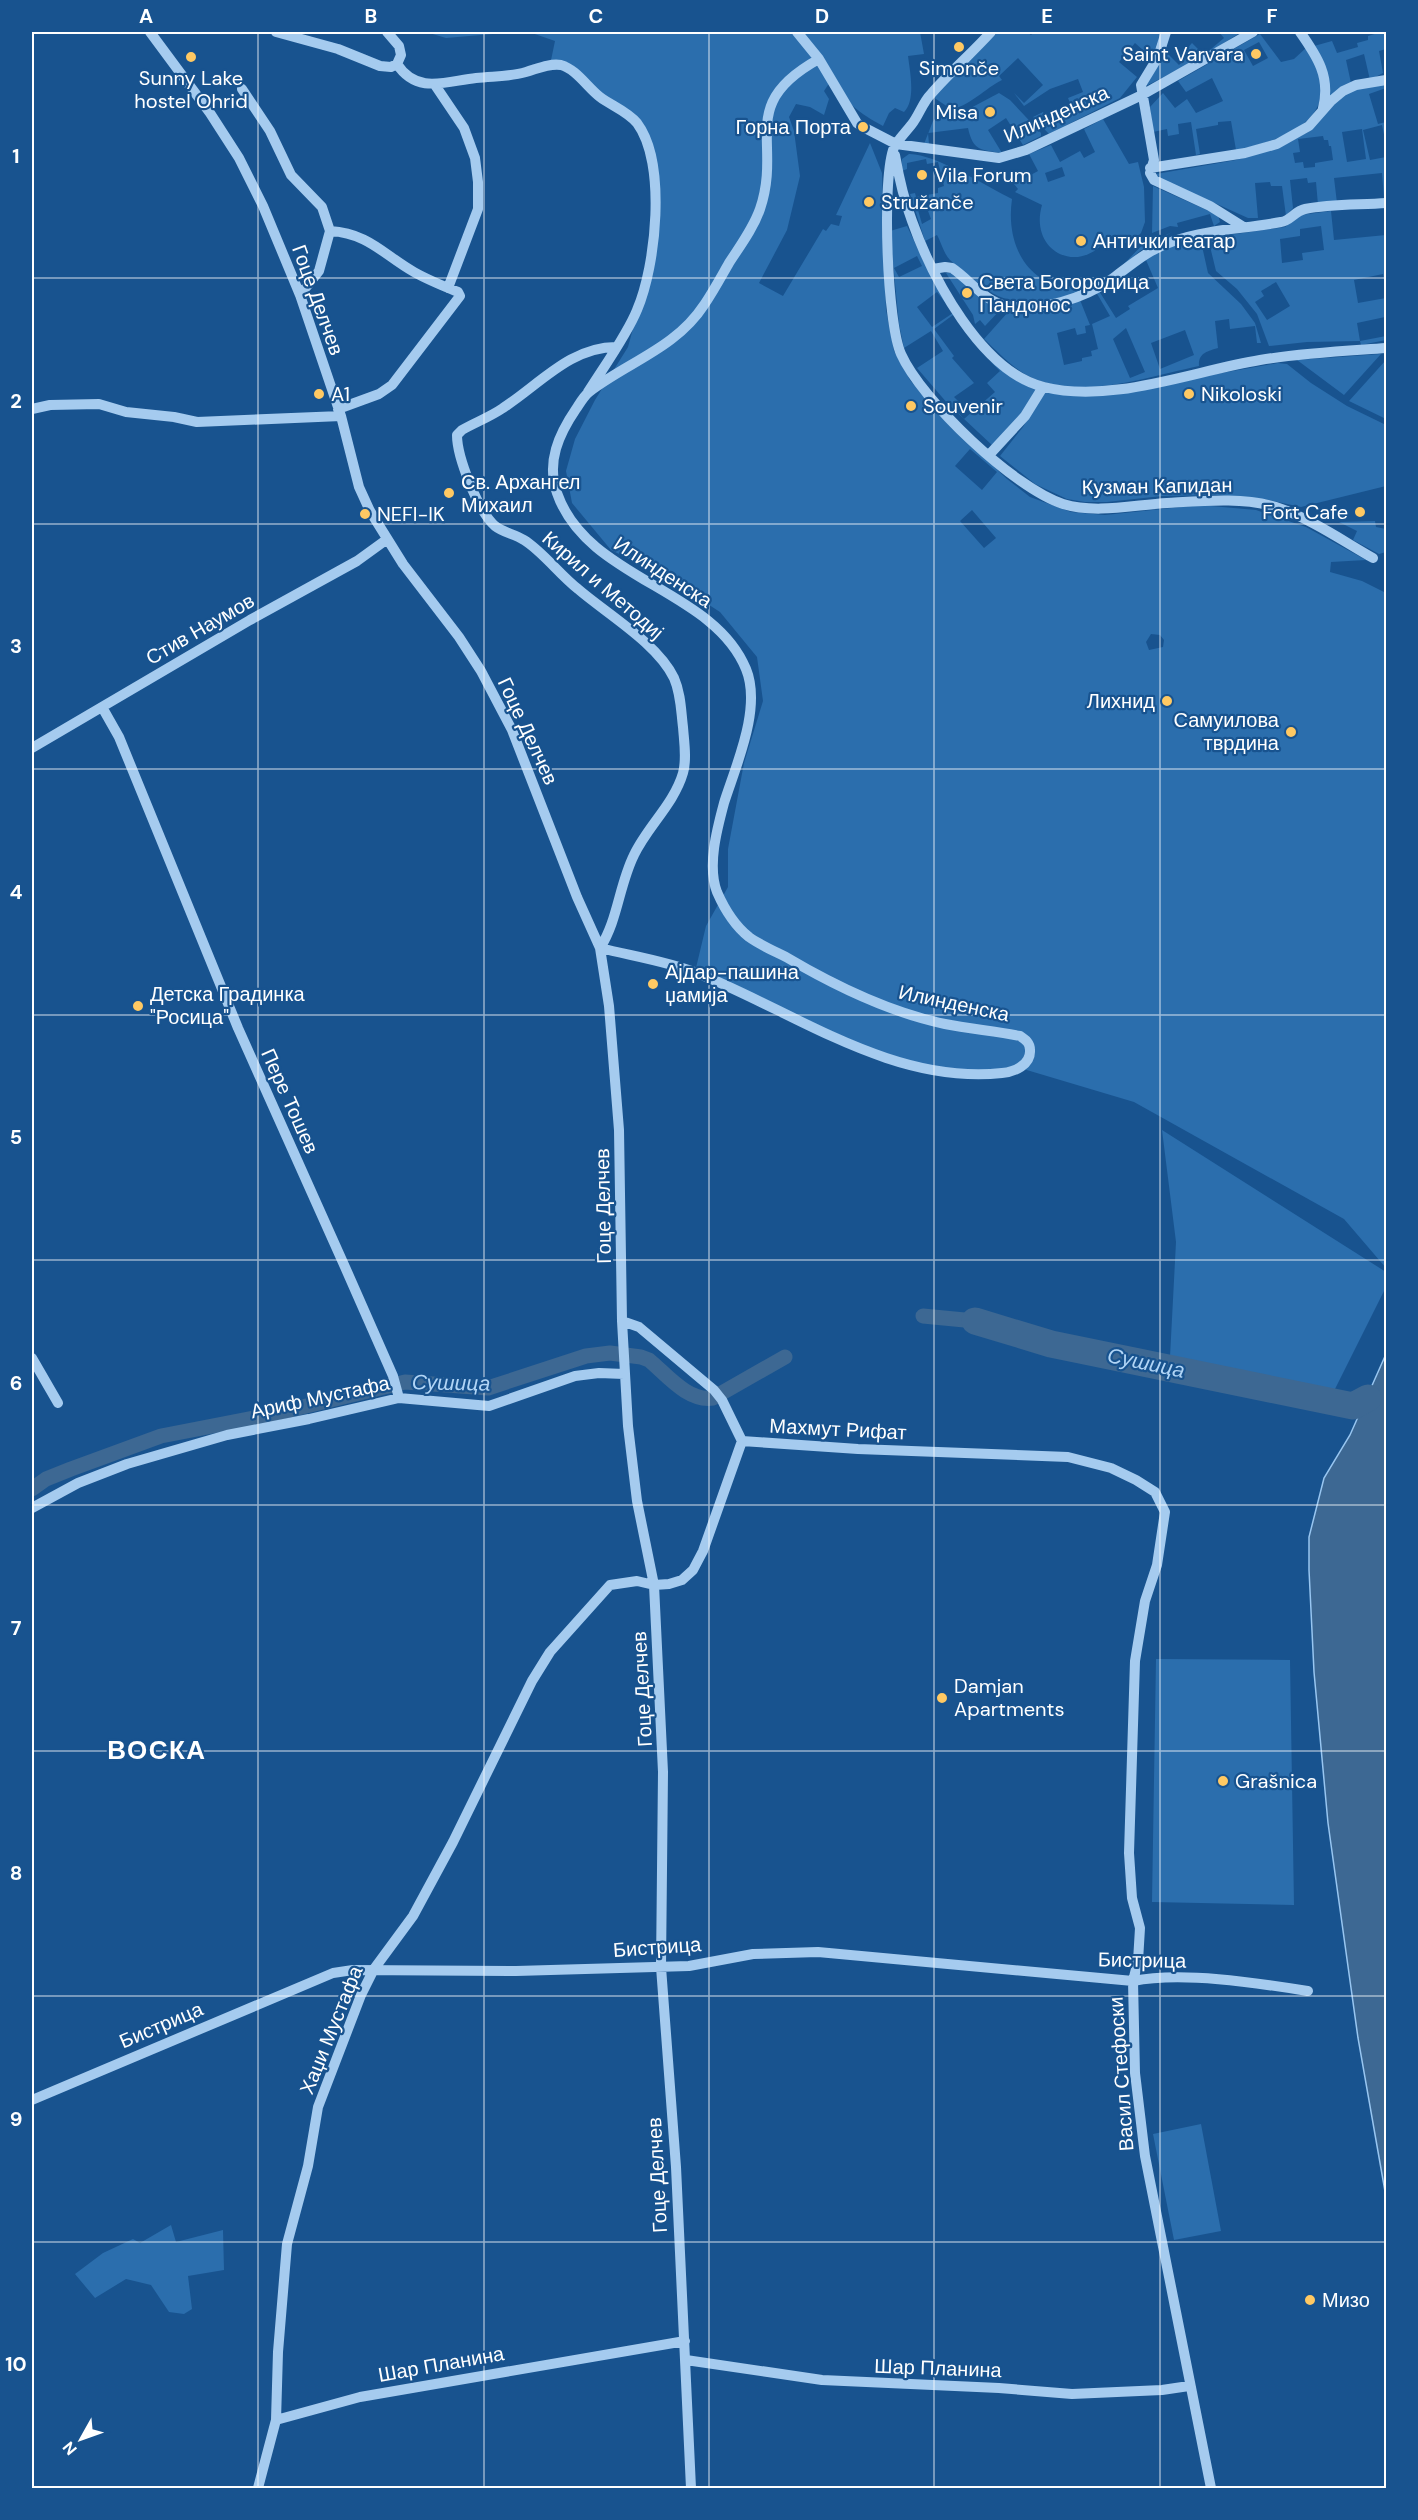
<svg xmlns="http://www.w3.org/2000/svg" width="1418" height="2520" font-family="'DM Sans',sans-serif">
<rect width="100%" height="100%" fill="#18538f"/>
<path fill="#2b6ead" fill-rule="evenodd" d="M426,32H516L446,38Z
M529,32H920L924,54L908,56C910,72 916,100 904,112L895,108L889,113L883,126C859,113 846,103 832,79L824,91L829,99L824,115L810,107L796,104L789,117L794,131L800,176L787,230L759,283L783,296L823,229L826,231L831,224L839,226L842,216L836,215L870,143L882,173L886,310L894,351L910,380L937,413L1007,479L1030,497L1071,512L1105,515L1200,505L1256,510L1306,527L1366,560L1331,562L1330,572L1362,581L1386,593V1268L1344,1219L1134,1102L1020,1068L992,1074L902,1062L695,972L706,926L728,887V849L744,763L763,701L757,657L720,612L666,577L611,550L572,503L566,471L575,439L595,400L628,347L650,266L653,170L637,124L574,74L550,65L555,41ZM970,449L997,472L982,490L955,466ZM972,510L996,538L984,548L960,521ZM1151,634L1160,635L1164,640L1163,647L1149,650L1146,642Z
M998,32H1027L1031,35L1034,32H1161L1152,58L1135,43L1119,62L1137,77L1120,98L1049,134L1033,117L1043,112L1047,119L1072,108L1068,98L1083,92L1078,79L1050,89L1024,106L1014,93L1024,103L1043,85L1018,58L999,76L1002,80C987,87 967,108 951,109L933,97Z
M1219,32H1241L1199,59L1146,86L1165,51L1179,65L1188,56L1184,52L1192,43L1204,55L1224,38Z
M1381,32H1386V49L1379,51L1383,73L1370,80L1364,54L1346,60L1351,83L1328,100L1314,46L1332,41L1337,53L1358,47L1357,43L1368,40V36Z
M1260,34L1281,62L1294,59L1307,47C1348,114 1294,138 1236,150L1231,121L1218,122V125L1196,129L1200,154L1196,155L1191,122L1178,124L1179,134L1168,136L1167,129L1153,132L1150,107L1163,93L1175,108L1187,99L1196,113L1223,101L1212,78L1186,92L1178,81ZM1259,42L1268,58L1253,66L1244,50Z
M1386,83V88L1369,94L1378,124L1386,122V144L1382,125L1363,130L1370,160L1386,157V198H1384L1382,173L1334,178L1337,203L1318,205L1316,182L1308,183L1307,178L1290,180L1293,208L1286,216L1282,186H1271L1270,182L1255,183L1258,218H1248L1159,178L1156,174L1236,160L1282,146L1308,132L1334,103L1351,90ZM1362,129L1366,159L1347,162L1342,132ZM1323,136L1324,140H1328L1329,146H1331L1333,160L1315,163V167L1304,168L1303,162L1295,163L1293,153L1300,152L1298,139Z
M999,93L1010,100L1041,133V136L1023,145L1006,118L988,130L1002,153C981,150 973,151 968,128L928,133L929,144H924L933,121L940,115L965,111Z
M1103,119L1129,164L1138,162L1144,187L1145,222L1141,233L1130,245L1109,235C1083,278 1028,253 1042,205L1015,192L1018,189L1014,184L1038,171L1029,154L1051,145L1060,162L1080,151L1084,158L1095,152L1084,129ZM1062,167L1065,176L1048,182L1045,173Z
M909,154C933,153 988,187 1012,199C1004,254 1038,301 1097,282C1073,299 1026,308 998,296C987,291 959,269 950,260C944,254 941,242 937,235L925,241L910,194L915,193L916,197L938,193V188L944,186L938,162L927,164L926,159L907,163V169L902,171V159ZM929,200L932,209L928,211L931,219L922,224L916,203Z
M1153,186L1218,215L1220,222L1214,226L1210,214L1177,223L1178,227L1170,226L1152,233Z
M1331,211L1334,240L1386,235V294L1383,274L1354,280L1358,303L1386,298V323L1385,317L1357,323L1360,341L1386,336V340L1361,345L1360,341L1307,342L1269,346L1257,314L1237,289L1216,271L1208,238L1285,227L1300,215ZM1321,226L1324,250L1302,253L1303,260L1282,263L1280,239L1300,236V229ZM1276,282L1290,306L1267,320L1255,302L1264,296L1261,291Z
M907,226L925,264L947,305L937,292L917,307L932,327L953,313V315L934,329L954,356L952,358L974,383L954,397L962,405L956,410L964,419L995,392L987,383L1000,371L990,361L1012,377L1037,390L1020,415L993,446L948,404L917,368L943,351L931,331L904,348L899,324L890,231ZM917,256L922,266L899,277L894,268Z
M1172,232L1140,251L1120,268L1148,239L1162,237Z
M1200,237L1208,273L1241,304L1255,323L1261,343H1257L1255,326L1230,329L1229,319L1215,321L1218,348C1208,351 1198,353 1199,366C1147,377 1086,399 1035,379C1015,371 999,353 984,339L1009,311L1080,300L1090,325L1085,326L1086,333L1077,335L1075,328L1057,333L1064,365L1082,361V358L1092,356L1091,351L1098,349L1092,324L1110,316L1096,292L1099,291L1116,318L1130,309L1128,306L1158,288L1146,260L1114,284L1113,282C1144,257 1162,249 1200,237ZM1126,328L1145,372L1130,378L1113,339ZM1185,330L1194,355L1160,369L1151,343Z
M946,273H950L1002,308L985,326L980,320L975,324L973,315Z
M1381,354L1344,395L1297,360Z
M1386,360V486L1301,507L1264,499L1217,495L1162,496L1107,502H1085L1067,499L1035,484L1000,456L1023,427L1044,392L1199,377L1278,363L1287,364L1311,383L1347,406L1386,425V419L1349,401Z
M1375,521L1376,527L1386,529V552L1379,554L1353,540L1357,531L1339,522Z
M1162,1130L1386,1272V1287L1332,1395L1170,1357L1176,1242Z
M1156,1659L1290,1660L1294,1905L1152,1902Z
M1201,2124L1221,2231L1174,2240L1153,2134Z
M171,2225L176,2242L223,2230L224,2270L188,2276L192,2309L184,2314L169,2312L151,2285L126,2279L95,2298L75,2274L103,2253L133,2239L140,2243Z"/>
<path fill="#3d6893" stroke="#98c6f1" stroke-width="1.5" d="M1386,1354V2197L1358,2038L1328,1823L1314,1672L1309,1570V1537L1324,1478L1350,1435Z"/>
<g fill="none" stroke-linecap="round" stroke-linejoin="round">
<path stroke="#3d6893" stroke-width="15" d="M923,1316L975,1321
M32,1489L46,1479L71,1469L161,1436L265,1416L405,1382L488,1388L586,1356L610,1353L641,1357L649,1360C667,1375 688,1402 713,1398L785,1357"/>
<path stroke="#3d6893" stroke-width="27" d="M975,1321L1051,1344L1353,1406L1368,1398"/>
<path stroke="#a5cbef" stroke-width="10" d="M150,32L210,113L239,158L263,206L300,295L341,416L359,487L370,511L403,564L459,637L481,671L512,730L577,897L600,948L609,1006L619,1130L622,1321L628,1426L637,1501L654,1585L663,1772L661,1967L676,2167L691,2488
M276,32L338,49L380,66L391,67L397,64L401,55L399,46L387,32
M797,32L819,59
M991,32C972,53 950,72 931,94C923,102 919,115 912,124C906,132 896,141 893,150C882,185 887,322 901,354C922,401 1014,488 1063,504C1096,514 1133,505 1167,503C1202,501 1243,497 1276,507C1310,518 1343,541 1373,558
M1166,32L1158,57L1141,85L1154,160L1150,173L1154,180L1210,206L1242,226
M1300,32C1317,56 1331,77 1323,108
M397,64C417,95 447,81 476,78C493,76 509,77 526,72C537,69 549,63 561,65C576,69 588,88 600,97C612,106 627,111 637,123C667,163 656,266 637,310C627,335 603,368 588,392
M435,85L464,128L475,158L478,182V209L448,288
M242,89L270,131L291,175L322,207L330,231L319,271L300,295
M895,155C899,178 904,200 912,221C932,277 981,372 1044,387C1111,404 1193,371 1260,360C1301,353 1344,351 1386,348
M1150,168L1245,153L1277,144L1309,126L1331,101L1343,91L1356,85L1386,80
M330,231C368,233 384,255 414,272C428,280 443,286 458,292L460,296L392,385L379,394L338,409
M933,269L945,267L952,268C970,280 986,303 1008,306C1042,312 1084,298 1112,279C1132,264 1149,249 1174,241C1209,229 1245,229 1281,222C1290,221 1295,211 1305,209C1331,204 1360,205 1386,203
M616,347C570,347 539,385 503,408C490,417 476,422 462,430L457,435C457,457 478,511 495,526C504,533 515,534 524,540C542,551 560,575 578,589C607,614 657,643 674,678C681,694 681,711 683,727C684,741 687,759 683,773C674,804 647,827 634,855C619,885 618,920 600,948C632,956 666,961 697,973C793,1011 892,1085 1002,1073C1014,1072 1031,1065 1030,1050C1030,1043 1026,1040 1020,1036C995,1031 970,1029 945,1024C888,1012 835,986 786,957C774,951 760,945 749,937C735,926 724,908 717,892C707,866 717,829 724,803C736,765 762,708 746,669C713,588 587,580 557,493C546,462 559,434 576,409C580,403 584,396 589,392C628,362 676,348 704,305C713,292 721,277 729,263C740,246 753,229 760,209C783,141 736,105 819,59L857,123L863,127L896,144L999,158L1026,150L1142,95L1253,32
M32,409L50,405L99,404L126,412L174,417L197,422L341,416
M989,455L1025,416L1043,387
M102,707L119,737L238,1028L345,1267L393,1376L399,1398
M32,748L250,620L357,561L386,540
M622,1321L639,1327L714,1390L722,1400L742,1441
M32,1358L58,1403
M32,1508L78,1483L127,1464L227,1435L309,1419L399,1398L489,1406L575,1376L599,1373L624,1374
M32,2100L333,1973L353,1970L516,1971L689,1966L753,1954L818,1952L1133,1981C1182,1971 1257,1983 1308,1991
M686,2360L822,2380L999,2388L1072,2394L1162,2390L1189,2386
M276,2420L360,2397L685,2341
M258,2488L276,2420L278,2352L287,2244L308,2166L318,2107L361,1995L374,1969L413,1916L453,1842L532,1681L550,1652L610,1585L637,1581L654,1585L669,1584L682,1580L693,1570L703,1551L742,1441L858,1449L1068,1457L1111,1468L1136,1480L1155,1492L1165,1512L1157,1565L1145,1601L1135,1661L1129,1853L1132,1898L1140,1928L1138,1961L1133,1981L1135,2073L1145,2156L1211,2488"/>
</g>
<path fill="none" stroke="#fff" stroke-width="1.5" stroke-opacity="0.55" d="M258,32V2488M484,32V2488M709,32V2488M934,32V2488M1160,32V2488M32,278H1386M32,524H1386M32,769H1386M32,1015H1386M32,1260H1386M32,1505H1386M32,1751H1386M32,1996H1386M32,2242H1386"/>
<g fill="#ffc963" stroke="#18538f" stroke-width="2">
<circle cx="959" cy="47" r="6"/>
<circle cx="1256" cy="54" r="6"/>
<circle cx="191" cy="57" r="6"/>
<circle cx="990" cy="112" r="6"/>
<circle cx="863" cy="127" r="6"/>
<circle cx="922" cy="175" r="6"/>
<circle cx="869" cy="202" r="6"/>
<circle cx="1081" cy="241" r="6"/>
<circle cx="967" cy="293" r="6"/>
<circle cx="319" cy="394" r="6"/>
<circle cx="1189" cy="394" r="6"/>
<circle cx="911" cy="406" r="6"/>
<circle cx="449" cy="493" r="6"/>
<circle cx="1360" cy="512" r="6"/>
<circle cx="365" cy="514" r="6"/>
<circle cx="1167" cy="701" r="6"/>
<circle cx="1291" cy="732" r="6"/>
<circle cx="653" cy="984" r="6"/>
<circle cx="138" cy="1006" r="6"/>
<circle cx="942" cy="1698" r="6"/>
<circle cx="1223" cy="1781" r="6"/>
<circle cx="1310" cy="2300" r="6"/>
</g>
<g text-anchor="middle" stroke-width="4.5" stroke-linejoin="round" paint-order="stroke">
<g font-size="20" fill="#fff" stroke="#18538f" text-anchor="start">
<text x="1244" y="61" text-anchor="end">Saint Varvara</text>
<text x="959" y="75" text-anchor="middle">Simonče</text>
<text x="191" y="85" text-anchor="middle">Sunny Lake<tspan x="191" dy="23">hostel Ohrid</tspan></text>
<text x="978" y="119" text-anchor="end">Misa</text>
<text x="851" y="134" text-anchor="end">Горна Порта</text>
<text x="934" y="182">Vila Forum</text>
<text x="881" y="209">Stružanče</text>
<text x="1093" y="248">Антички театар</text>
<text x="979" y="289">Света Богородица<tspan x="979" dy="23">Пандонос</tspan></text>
<text x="331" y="401">A1</text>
<text x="1201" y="401">Nikoloski</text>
<text x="923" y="413">Souvenir</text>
<text x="461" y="489">Св. Архангел<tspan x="461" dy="23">Михаил</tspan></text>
<text x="1348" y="519" text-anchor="end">Fort Cafe</text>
<text x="377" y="521">NEFI-IK</text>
<text x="1155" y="708" text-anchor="end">Лихнид</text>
<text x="1279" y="727" text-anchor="end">Самуилова<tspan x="1279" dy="23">тврдина</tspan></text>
<text x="665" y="979">Ајдар-пашина<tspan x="665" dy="23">џамија</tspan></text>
<text x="150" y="1001">Детска Градинка<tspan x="150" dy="23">"Росица"</tspan></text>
<text x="954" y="1693">Damjan<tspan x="954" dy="23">Apartments</tspan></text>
<text x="1235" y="1788">Grašnica</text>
<text x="1322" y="2307">Мизо</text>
</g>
<g font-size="20" fill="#fff" stroke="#18538f">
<text transform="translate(1056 114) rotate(-24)" y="7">Илинденска</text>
<text transform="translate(318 300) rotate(70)" y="7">Гоце Делчев</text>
<text transform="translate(1157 486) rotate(-1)" y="7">Кузман Капидан</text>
<text transform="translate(663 572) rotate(33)" y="7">Илинденска</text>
<text transform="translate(603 585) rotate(41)" y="7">Кирил и Методиј</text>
<text transform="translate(200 629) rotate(-30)" y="7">Стив Наумов</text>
<text transform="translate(528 731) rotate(65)" y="7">Гоце Делчев</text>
<text transform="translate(954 1003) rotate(12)" y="7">Илинденска</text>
<text transform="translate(290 1101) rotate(66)" y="7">Пере Тошев</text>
<text transform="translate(603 1206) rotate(-91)" y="7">Гоце Делчев</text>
<text transform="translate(320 1397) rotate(-12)" y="7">Ариф Мустафа</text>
<text transform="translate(838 1429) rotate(3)" y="7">Махмут Рифат</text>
<text transform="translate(642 1689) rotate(-93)" y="7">Гоце Делчев</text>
<text transform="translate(657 1947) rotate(-4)" y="7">Бистрица</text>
<text transform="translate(1142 1960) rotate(1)" y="7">Бистрица</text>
<text transform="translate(161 2025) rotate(-23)" y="7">Бистрица</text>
<text transform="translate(331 2030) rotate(-68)" y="7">Хаџи Мустафа</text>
<text transform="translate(1121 2074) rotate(-94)" y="7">Васил Стефоски</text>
<text transform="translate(657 2175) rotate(-93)" y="7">Гоце Делчев</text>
<text transform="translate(441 2364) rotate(-10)" y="7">Шар Планина</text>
<text transform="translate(938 2368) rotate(2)" y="7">Шар Планина</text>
</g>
<g font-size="21" font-style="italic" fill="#b1d5f6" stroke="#18538f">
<text transform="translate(1146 1363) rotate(12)" y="7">Сушица</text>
<text transform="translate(451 1383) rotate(1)" y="7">Сушица</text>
</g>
<g font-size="26" font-weight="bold" letter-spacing="1.5" fill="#fff" stroke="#18538f">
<text x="157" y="1759">ВОСКА</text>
</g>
</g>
<rect width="1418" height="2520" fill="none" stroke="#18538f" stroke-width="66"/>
<g transform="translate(81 2439) rotate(230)" stroke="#18538f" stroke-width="4.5" paint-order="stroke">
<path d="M0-4.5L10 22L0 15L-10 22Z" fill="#ffffff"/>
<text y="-9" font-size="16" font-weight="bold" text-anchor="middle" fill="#ffffff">N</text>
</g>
<rect x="33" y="33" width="1352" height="2454" fill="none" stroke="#fff" stroke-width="2"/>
<g font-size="20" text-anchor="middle" font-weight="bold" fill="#fff">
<text x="146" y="23">A</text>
<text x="371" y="23">B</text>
<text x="596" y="23">C</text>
<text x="822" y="23">D</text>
<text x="1047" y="23">E</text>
<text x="1272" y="23">F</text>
<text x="16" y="163">1</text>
<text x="16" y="408">2</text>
<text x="16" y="653">3</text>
<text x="16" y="899">4</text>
<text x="16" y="1144">5</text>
<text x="16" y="1390">6</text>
<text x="16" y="1635">7</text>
<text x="16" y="1880">8</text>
<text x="16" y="2126">9</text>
<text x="16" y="2371">10</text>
</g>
</svg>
